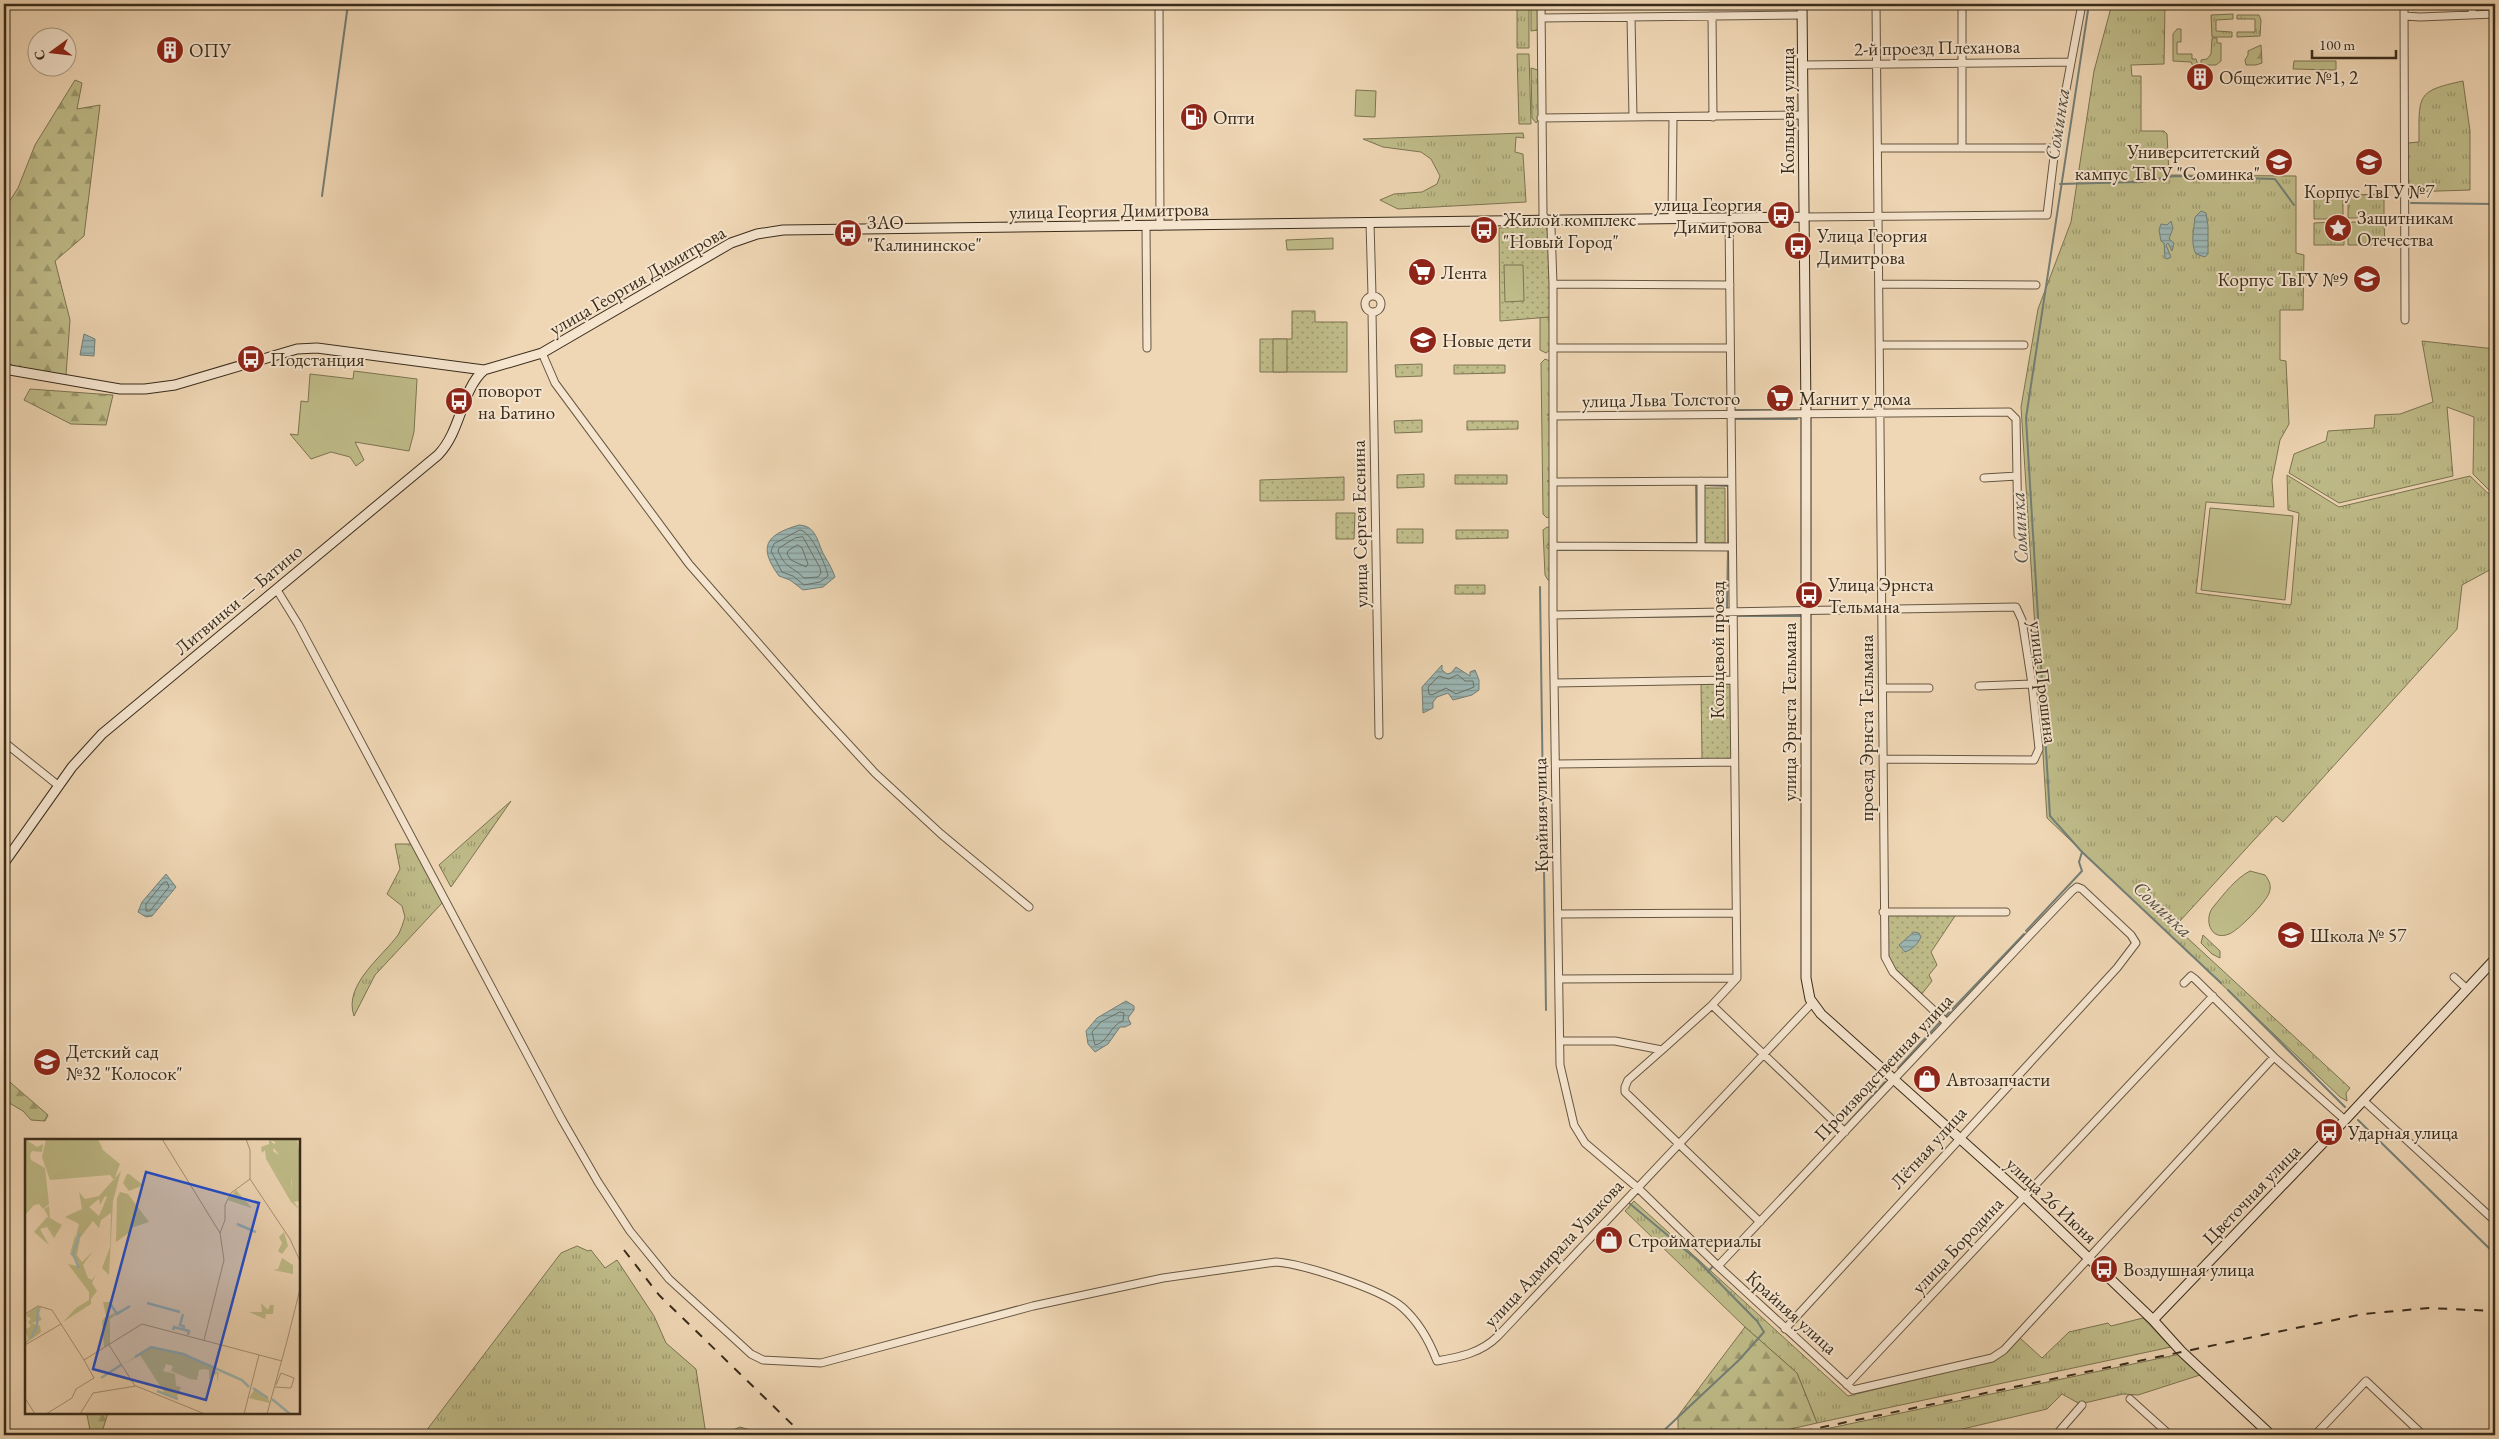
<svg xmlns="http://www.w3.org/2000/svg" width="2499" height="1439" font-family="'EB Garamond',serif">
<defs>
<pattern id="grass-tufts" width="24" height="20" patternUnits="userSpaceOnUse" patternTransform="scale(1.25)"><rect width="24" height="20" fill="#bfbc89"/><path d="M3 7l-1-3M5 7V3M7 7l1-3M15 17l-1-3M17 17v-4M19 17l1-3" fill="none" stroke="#9c996f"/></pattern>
<pattern id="forest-firs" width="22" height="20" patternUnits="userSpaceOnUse" patternTransform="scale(1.25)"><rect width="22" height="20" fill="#bfbc89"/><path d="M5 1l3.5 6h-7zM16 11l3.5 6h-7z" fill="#9c996f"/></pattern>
<pattern id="park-dots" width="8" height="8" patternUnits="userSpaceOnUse" patternTransform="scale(1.25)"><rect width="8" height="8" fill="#bfbc89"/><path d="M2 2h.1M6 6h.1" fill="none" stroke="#9c996f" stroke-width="1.8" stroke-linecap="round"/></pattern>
<pattern id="water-rules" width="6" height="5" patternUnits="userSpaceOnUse" patternTransform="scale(1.25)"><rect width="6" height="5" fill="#9cb7b5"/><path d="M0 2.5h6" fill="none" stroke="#809592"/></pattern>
</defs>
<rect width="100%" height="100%" fill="#efd6b4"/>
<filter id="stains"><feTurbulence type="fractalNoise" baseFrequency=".004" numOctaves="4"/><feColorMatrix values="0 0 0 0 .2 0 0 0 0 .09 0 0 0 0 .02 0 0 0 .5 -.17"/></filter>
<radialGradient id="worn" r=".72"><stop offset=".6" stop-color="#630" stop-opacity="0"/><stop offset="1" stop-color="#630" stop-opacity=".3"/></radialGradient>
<path fill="url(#grass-tufts)" stroke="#7c7452" d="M1517,4H1529V48H1517Z
M1531,4H1538V30L1531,31Z
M2112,4H2165L2164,64L2131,65L2132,76H2141V131H2164L2167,134L2169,175L2296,176V253L2304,255L2303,310H2280V360L2286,361L2289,424L2280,440L2272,480L2274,507L2206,502L2196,593L2291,605L2299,513L2288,510L2287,475L2339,507L2470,476L2495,500V567L2462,585L2457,629L2283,822L2276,816L2179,922L2173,917L2169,921L2350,1088L2346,1093L2347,1101L2340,1097L2047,818L2021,407L2038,309L2071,222L2094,71Z
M2233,14V19L2216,20V31L2232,32V37H2212L2211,15Z
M2237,15H2259L2261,20L2260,36L2237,37V32H2255V19H2237Z
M2177,29H2181V42H2177V54H2192V59H2196L2198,65L2193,66L2191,62L2173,61V34Z
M2212,38H2217V43H2221V61L2216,65H2201V60L2207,59L2211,54Z
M1517,54H1529L1531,124H1519Z
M1531,68L1538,70L1539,119L1536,123L1532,118Z
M2463,81L2470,131V190L2408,192V143L2419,142C2419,95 2416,91 2463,81Z
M1523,133L1524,138L1516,137L1515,152L1523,154L1526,202L1398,209L1380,200L1394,194L1422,192L1437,184L1440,176L1431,159L1421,152L1383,147L1363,139Z
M2314,194H2343V219H2314Z
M2384,194V218H2348V195Z
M2333,222L2335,230L2344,231V245H2314V223Z
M2352,222H2384L2385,245H2348V225Z
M1540,317H1550V350L1546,353L1540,350Z
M2422,341L2495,349V496L2473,474L2474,417L2447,407L2453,476L2339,503L2289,473L2294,454L2326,441L2328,431L2374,428L2375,415L2400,414L2433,402Z
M1545,359L1550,361V413L1547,415H1550L1551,481H1547L1551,483V516L1547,518L1543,514L1541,363Z
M1547,527L1551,528L1552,545H1547V548H1552V580H1548L1545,575L1543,530Z
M511,801L451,887L439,865Z
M395,844H412L443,902L375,975L354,1016C343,985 382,957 398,935C401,930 403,923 405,917L402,906L387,894L400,869Z
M2203,935L2220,951V958L2212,954L2201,943Z
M1634,1201L1848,1396L1996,1360L2020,1338L2042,1358L2069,1332L2108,1323L2111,1326L2143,1318L2171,1347L1817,1423L1797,1373L1745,1327L1625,1211Z
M577,1246L588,1251L591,1250L605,1268L617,1260L654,1316L666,1343L696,1369L706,1435H423L561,1253Z
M2180,1354L2200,1375L2138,1395L2123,1394L2080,1404L2062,1394L2047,1409L1950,1432L1945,1435H1797Z
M740,1427L754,1431L757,1435H721Z"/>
<path fill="url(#forest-firs)" stroke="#7c7452" d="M2261,45L2262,63L2256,65H2246L2245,60L2248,55V51Z
M75,80L82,83L77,109L100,105L84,236L55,261L70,320L66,375L18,368L4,361V210L18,188L35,145Z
M30,389L113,395L106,425L71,424L24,400Z
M4,1077L48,1115L45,1121L31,1120L23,1111L4,1100Z
M1745,1327L1797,1373L1817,1423L1765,1435H1678V1416Z
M84,1413H108L101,1435H91L87,1415Z"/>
<path fill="url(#park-dots)" stroke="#7c7452" d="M1545,226L1549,234L1550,317L1500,321L1499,228Z
M1292,311H1315V322H1347V372H1260V339H1292Z
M1422,364V376L1396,377L1395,365Z
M1454,365H1505V373L1454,374Z
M1422,420V432L1395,433L1394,421Z
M1467,421H1518V429L1467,430Z
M1424,474V487L1397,488V475Z
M1455,475H1507V484H1455Z
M1344,477V500L1260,501V480Z
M1704,488H1725V543H1705Z
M1336,513H1355L1354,539H1336Z
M1397,529H1423V543H1397Z
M1456,530H1508V538L1456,539Z
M1455,585H1485V594H1455Z
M1701,684H1731L1732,759H1702Z
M1957,913L1931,952L1937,965L1929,975L1932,981L1921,995C1884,961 1888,963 1885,914Z"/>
<path fill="#bfbc89" stroke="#7c7452" d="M2294,61H2336V70L2293,69Z
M1356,90L1376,91L1375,117L1355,116Z
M1333,238V249L1287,250L1286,240Z
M1504,265H1523L1524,301L1505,302Z
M1273,339H1287V372H1273Z
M354,371L417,379L414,432L409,451L355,442L364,460L356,466L350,457L331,452L311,459L290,434L298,435L301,401L308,402L310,374L353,379Z
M2210,508L2293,516L2285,600L2201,590Z
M2250,871L2265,875C2269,880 2272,886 2269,893C2266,902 2238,931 2229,934C2210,942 2203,918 2214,906C2224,894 2236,878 2250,871Z"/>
<path fill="url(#water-rules)" stroke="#747f77" d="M2201,211L2206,213L2208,226V254L2205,257L2196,254C2190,243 2194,229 2195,217Z
M2171,221L2173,228L2169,239L2174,243L2172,251L2168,243L2166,245L2171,257L2167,259L2165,258L2164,243L2161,241L2159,230L2161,224L2167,225Z
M84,334L95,339L94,356L80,355Z
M799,525C817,526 817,542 824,555C828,562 832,568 835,577L823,587L803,590L790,580L779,576C758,547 765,535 799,525Z
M1442,665V670L1447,674L1451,673L1456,667L1470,676V672L1475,670L1479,680V690L1472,695L1453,700L1448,693L1437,697L1433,702V708L1423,713L1422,687Z
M166,874L176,887L152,916L146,917L138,912L142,902Z
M1914,932L1919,933L1921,937C1917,945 1913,949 1905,952L1899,945Z
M1126,1001L1134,1006V1010L1128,1018L1131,1024L1125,1027H1120L1108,1044L1095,1052L1088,1044L1086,1031L1097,1018Z"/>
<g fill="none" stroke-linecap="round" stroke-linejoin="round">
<path stroke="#6a7268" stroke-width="1" d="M800,530C811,531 826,565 828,576L820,582L804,585L793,576L782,572L771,551L774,544Z
M803,537L820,568L821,573L818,577L804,578C792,566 786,569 778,551L779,548L795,538Z
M798,545L802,548L808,564L806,567L791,560L787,554L788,551Z
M1458,675L1465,681H1473L1474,687L1456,694L1446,688L1432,695L1429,694L1428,687L1439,676L1448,679Z
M167,882L169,887L150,911H146V904L163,883Z
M1120,1012L1124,1013L1123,1021C1110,1025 1108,1043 1095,1045L1092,1032L1101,1022Z"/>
<path stroke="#747f77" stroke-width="2" d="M2089,4L2026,418L2050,816L2082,852L2221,983
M2141,182L2174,176L2275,179L2294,205
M2060,184L2137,182
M322,196L348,4
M2411,203L2495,204
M1735,410H1786
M1734,419H1797
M1703,485L1728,486V544
M1557,543H1697L1696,485H1699
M1558,550H1728
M1540,587L1546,1010
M1727,609L1728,549
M1735,616H1802
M1635,617L1729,616
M2026,931L2082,871L2079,862L2082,852
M2228,990L2345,1107
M1944,1018L2024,934
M1898,1068L1941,1021
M2358,1120L2495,1254
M1845,1126L1885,1082
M1629,1203L1696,1259L1757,1321L1764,1332L1739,1360L1659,1435
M1708,1272L1713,1266"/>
<g stroke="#665641" stroke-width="9">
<path id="street" d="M1159,4L1160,226
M1541,4L1543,215L1551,227L1553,284V615L1560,1065L1574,1125L1585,1143L1638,1188L1718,1266L1853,1390L1992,1358L2004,1350L2274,1057
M1876,4L1885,957L1893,972L1946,1022
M2404,4L2405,320
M2472,4V15
M1712,16L1713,117
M2404,16L2420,17L2495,14
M1631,17L1633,117
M1541,18L1802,15
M1803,65L2071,62
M1541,118L1803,115
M1878,148H2055
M1962,148V4
M1804,217L2047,215L2055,148L2082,4
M1672,218L1673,117
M1370,222L1372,295
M1146,226L1147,348
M1553,284L1730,285
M1879,284L2036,285
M1365 304a8 8 0 1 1 16 0a8 8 0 1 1-16 0Z
M1372,312L1379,735
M1880,345H2024
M1553,348H1730
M542,353L555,383L689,564L817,710L875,773L941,834L1029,907
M1553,416L2009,412L2016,419L2018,535
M1984,478L2017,476
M1701,481V547
M1553,482L1731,481
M1553,546L1732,547
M277,590L298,624L561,1118L598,1182L630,1231L669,1279L751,1354L763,1360L821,1363L1033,1306L1163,1278L1276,1262C1303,1264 1381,1289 1402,1307C1419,1322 1429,1340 1437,1361C1460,1357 1481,1353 1498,1336L1812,1003
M1553,615L2016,607L2022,620L2032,684L2039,749L2034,760L1883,759
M1554,683L1733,680
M1979,686L2032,684
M1883,688H1929
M4,742L59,786
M1556,764L1734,762
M1883,912H2006
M1558,914L1736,913
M2454,977L2467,989
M1559,979L1737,978
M2184,983L2191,976L2195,979L2274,1057L2345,1120
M1712,1005L1845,1132
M1560,1041H1615L1662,1050L1712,1005L1737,978L1729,217
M1662,1050L1628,1080L1625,1087V1092L1760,1222
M2363,1100L2495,1221
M1718,1266L2029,936L2072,891L2077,887L2082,889L2131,935L2136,943L2117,968L1785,1329
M1847,1385L2213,996
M2130,1399L2170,1435
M2056,1435L2082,1405
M2315,1435L2366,1381L2423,1435"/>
</g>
<g stroke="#392c1b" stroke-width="11">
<path id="secondary" d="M1802,4L1806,415V978L1810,999L1821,1014L2025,1197L2153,1320L2181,1351L2271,1435
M4,369L120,389H145L175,385L297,349L317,348L484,370L542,353L731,243L757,234L783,230L1804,217
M4,863L72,767L102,734L438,455C462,430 461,390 484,370
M2153,1320L2345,1120L2495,959"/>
</g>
<use href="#street" stroke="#f5e4ce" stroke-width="7"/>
<use href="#secondary" stroke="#f5e4ce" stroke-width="9"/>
<path stroke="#392c1b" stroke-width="2" stroke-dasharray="9 9" stroke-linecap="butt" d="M624,1250L659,1295L803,1435
M1785,1435L2363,1314L2429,1308L2495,1311"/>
</g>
<defs>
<g id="building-disc" transform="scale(1.4375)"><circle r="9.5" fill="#8f2418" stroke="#f5e4ce"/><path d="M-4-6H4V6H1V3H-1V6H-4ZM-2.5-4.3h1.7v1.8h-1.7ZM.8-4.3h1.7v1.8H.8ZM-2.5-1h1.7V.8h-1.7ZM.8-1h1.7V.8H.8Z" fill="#fff"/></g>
<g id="fuel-disc" transform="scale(1.4375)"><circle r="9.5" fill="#8f2418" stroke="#f5e4ce"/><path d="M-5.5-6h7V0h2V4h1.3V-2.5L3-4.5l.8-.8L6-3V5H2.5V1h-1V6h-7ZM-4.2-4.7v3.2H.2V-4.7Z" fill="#fff"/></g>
<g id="university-disc" transform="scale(1.4375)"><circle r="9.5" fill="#8f2418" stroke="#f5e4ce"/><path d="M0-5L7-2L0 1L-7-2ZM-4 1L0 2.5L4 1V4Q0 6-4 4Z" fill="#fff"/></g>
<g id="bus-disc" transform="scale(1.4375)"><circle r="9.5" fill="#8f2418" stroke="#f5e4ce"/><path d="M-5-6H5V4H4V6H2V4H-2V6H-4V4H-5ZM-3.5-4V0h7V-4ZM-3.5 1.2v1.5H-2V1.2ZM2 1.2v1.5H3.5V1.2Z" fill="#fff"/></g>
<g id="sight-disc" transform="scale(1.4375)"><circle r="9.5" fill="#8f2418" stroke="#f5e4ce"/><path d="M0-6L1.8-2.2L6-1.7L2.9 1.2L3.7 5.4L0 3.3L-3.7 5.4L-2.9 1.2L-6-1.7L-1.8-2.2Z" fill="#fff"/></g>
<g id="supermarket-disc" transform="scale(1.4375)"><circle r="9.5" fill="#8f2418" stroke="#f5e4ce"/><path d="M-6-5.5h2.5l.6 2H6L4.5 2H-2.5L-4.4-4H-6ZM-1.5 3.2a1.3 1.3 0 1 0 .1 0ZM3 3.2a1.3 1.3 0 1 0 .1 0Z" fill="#fff"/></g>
<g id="school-disc" transform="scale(1.4375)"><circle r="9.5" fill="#8f2418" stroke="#f5e4ce"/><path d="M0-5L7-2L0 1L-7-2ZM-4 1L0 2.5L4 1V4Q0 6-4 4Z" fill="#fff"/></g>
<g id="shop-disc" transform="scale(1.4375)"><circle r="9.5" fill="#8f2418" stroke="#f5e4ce"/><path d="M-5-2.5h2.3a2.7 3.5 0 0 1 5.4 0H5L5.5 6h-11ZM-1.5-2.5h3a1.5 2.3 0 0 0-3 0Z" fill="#fff"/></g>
</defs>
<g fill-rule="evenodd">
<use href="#building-disc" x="170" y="50"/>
<use href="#building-disc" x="2200" y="77"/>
<use href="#fuel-disc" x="1194" y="117"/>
<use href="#university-disc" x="2279" y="162"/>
<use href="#university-disc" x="2369" y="162"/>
<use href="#bus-disc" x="1781" y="215"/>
<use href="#sight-disc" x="2338" y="228"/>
<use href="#bus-disc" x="1484" y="230"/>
<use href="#bus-disc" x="848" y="233"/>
<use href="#bus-disc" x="1798" y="246"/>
<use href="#supermarket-disc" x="1422" y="272"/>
<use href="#university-disc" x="2367" y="279"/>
<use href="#school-disc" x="1423" y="340"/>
<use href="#bus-disc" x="251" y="359"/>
<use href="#supermarket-disc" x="1780" y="398"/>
<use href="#bus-disc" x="459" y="401"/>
<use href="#bus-disc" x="1809" y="595"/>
<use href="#school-disc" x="2291" y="935"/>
<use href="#school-disc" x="47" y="1062"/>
<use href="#shop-disc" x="1927" y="1079"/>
<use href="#bus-disc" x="2329" y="1132"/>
<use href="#shop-disc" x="1609" y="1240"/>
<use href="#bus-disc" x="2104" y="1269"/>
</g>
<g text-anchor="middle" stroke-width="4" stroke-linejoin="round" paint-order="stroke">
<g font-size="19" fill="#392c1b" stroke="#f5e4ce">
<text transform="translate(1937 47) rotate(-1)" y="7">2-й проезд Плеханова</text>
<text transform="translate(1787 111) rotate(-90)" y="7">Кольцевая улица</text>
<text transform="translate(1109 210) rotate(-1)" y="7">улица Георгия Димитрова</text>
<text transform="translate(637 280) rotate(-30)" y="7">улица Георгия Димитрова</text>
<text transform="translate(1661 399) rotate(-1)" y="7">улица Льва Толстого</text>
<text transform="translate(1359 524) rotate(-91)" y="7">улица Сергея Есенина</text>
<text transform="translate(238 599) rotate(-40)" y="7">Литвинки — Батино</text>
<text transform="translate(1717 650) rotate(-90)" y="7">Кольцевой проезд</text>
<text transform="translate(2044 682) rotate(83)" y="7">улица Прошина</text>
<text transform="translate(1789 712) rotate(-90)" y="7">улица Эрнста Тельмана</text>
<text transform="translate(1866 728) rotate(-90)" y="7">проезд Эрнста Тельмана</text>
<text transform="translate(1540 815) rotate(-91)" y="7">Крайняя улица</text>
<text transform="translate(1883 1067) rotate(-47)" y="7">Производственная улица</text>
<text transform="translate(1928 1147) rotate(-48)" y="7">Лётная улица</text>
<text transform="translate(2251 1194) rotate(-46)" y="7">Цветочная улица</text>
<text transform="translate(2052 1200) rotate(43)" y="7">улица 26 Июня</text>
<text transform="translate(1957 1245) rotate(-47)" y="7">улица Бородина</text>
<text transform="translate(1553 1253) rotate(-47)" y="7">улица Адмирала Ушакова</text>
<text transform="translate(1792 1312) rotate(42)" y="7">Крайняя улица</text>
</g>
<g font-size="19" fill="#392c1b" stroke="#f5e4ce" text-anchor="start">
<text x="189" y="57">ОПУ</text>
<text x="2219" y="84">Общежитие №1, 2</text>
<text x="1213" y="124">Опти</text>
<text x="2260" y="158" text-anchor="end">Университетский<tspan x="2260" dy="22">кампус ТвГУ "Соминка"</tspan></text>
<text x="2369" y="198" text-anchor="middle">Корпус ТвГУ №7</text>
<text x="1762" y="211" text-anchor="end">улица Георгия<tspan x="1762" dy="22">Димитрова</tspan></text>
<text x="2357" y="224">Защитникам<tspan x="2357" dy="22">Отечества</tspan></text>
<text x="1503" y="226">Жилой комплекс<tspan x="1503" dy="22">"Новый Город"</tspan></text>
<text x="867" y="229">ЗАО<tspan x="867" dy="22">"Калининское"</tspan></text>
<text x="1817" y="242">Улица Георгия<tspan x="1817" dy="22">Димитрова</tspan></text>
<text x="1441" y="279">Лента</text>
<text x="2348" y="286" text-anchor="end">Корпус ТвГУ №9</text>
<text x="1442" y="347">Новые дети</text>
<text x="270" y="366">Подстанция</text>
<text x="478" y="397">поворот<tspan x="478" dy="22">на Батино</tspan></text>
<text x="1799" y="405">Магнит у дома</text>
<text x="1828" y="591">Улица Эрнста<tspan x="1828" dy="22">Тельмана</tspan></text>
<text x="2310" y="942">Школа № 57</text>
<text x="66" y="1058">Детский сад<tspan x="66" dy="22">№32 "Колосок"</tspan></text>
<text x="1946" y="1086">Автозапчасти</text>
<text x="2348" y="1139">Ударная улица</text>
<text x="1628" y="1247">Стройматериалы</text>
<text x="2123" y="1276">Воздушная улица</text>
</g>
<g font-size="20" font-style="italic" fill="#524f42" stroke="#f5e4ce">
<text transform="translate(2057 124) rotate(-81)" y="7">Соминка</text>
<text transform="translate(2019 528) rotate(-93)" y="7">Соминка</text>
<text transform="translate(2163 909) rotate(43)" y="7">Соминка</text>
</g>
</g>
<g transform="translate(25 1139)">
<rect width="275" height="275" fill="#efd6b4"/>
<path d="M234,0L244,3V0H252L251,3L245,1L250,6L248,12L254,16L274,14L275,22L266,29L267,55L241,20L240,11L237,14L236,8L244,5V3ZM95,53L103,55L124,83L106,89L105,93L91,103L92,59ZM257,119L268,126V135L248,131L253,130ZM78,163H84L83,177L105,167L85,180V205L79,208L77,182L81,177ZM236,164L243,171L245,166H249L248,175H241L240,180L224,173H237ZM11,168H16L14,175L17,181L7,184L15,187L16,193L0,205L3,199L0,191L6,187L3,183L6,180L1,176ZM126,208L159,214L184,227L194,234L192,244V234L184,241V231L179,230L174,231L172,241L165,240L146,232L148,227L141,225L138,232L150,235L151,247L156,248L151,260L141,256L115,216L97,226Z" fill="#bfbc89"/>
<path d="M0,0L12,8L18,5L17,13L7,12L5,16L6,21L20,29L24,65L18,70L14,65L9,66L1,75ZM21,0H73L78,11L95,25L89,41L85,36L25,41L17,18ZM252,0H272L275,16H254L248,8ZM241,20L267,55V41L260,36V32L275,22V62L269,63L275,71L266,63ZM96,32L88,62L84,136L77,129L85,108L86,74L76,81L74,89L68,82L55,99L51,97L54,85L40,78L57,70L54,53L60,60L74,57ZM80,57L82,58L74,77L64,68L74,60L75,66ZM102,35H104L118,46L104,52L98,44ZM211,51L226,68V69L203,61ZM24,67L25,79L37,86L29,99L22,88L15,90L24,106L9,93L22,78L24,79L19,70ZM259,93L263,107L257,115L253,112L257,104L254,98ZM50,97L55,100L52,116L57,123L68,112L58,126L63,139L67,141L71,135L67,144L72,152L66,160V165L38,183L51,169L64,161V153L43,125L52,127L54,124L45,115ZM230,250L243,259L245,264L224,259Z" fill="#bfbc89" fill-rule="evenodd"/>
<path fill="none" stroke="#9cb7b5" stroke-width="2.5" d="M212,85L231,93M54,129L48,115L55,94M84,163L92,175L105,167M122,164L155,173M158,175L155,186L160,188M148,191L149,188L164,192L163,196M6,199L12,187L13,169M110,218L126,208L158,215L217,241L224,248M76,239L96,226M228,249L243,259M132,252L153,260M247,260L265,275"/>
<path fill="none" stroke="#a69277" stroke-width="1" d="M137,0L195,94M221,0L225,11V40M225,40L265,100L275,122M0,175L13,167L27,171L59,221M179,201L199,121L195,94L200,81V66L206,54L225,40M262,202L275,150M0,206L36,185M84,206L110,247M250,248L266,249L269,239L256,234L251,246M0,259L10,275M21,275L47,259L51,250L69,239L59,221L117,185L257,222M55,275L68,254L111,247L180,275M219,275L234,216M242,275L262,202"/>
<path fill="#1d4ed8" fill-opacity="0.15" stroke="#1d4ed8" stroke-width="2.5" d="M121,33L234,64L181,261L68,230Z"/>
<rect width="275" height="275" fill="none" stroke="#392c1b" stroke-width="2.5"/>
</g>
<rect width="2499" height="1439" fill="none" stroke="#efd6b4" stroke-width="20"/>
<rect x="5" y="5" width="2489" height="1429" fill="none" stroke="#392c1b" stroke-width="2.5"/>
<rect x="10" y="10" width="2479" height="1419" fill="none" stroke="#392c1b"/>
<g transform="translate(52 52) rotate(255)"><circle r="24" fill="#f5e4ce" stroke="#aa9a86"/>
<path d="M0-4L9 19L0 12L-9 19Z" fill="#8f2418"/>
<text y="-8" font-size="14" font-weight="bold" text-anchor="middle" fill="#392c1b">С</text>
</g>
<path d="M2312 50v8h84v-8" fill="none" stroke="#392c1b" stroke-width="2.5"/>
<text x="2319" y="50" font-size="15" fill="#392c1b" stroke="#f5e4ce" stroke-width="4" paint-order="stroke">100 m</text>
<rect width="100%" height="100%" filter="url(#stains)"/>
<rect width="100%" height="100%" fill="url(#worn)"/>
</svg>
